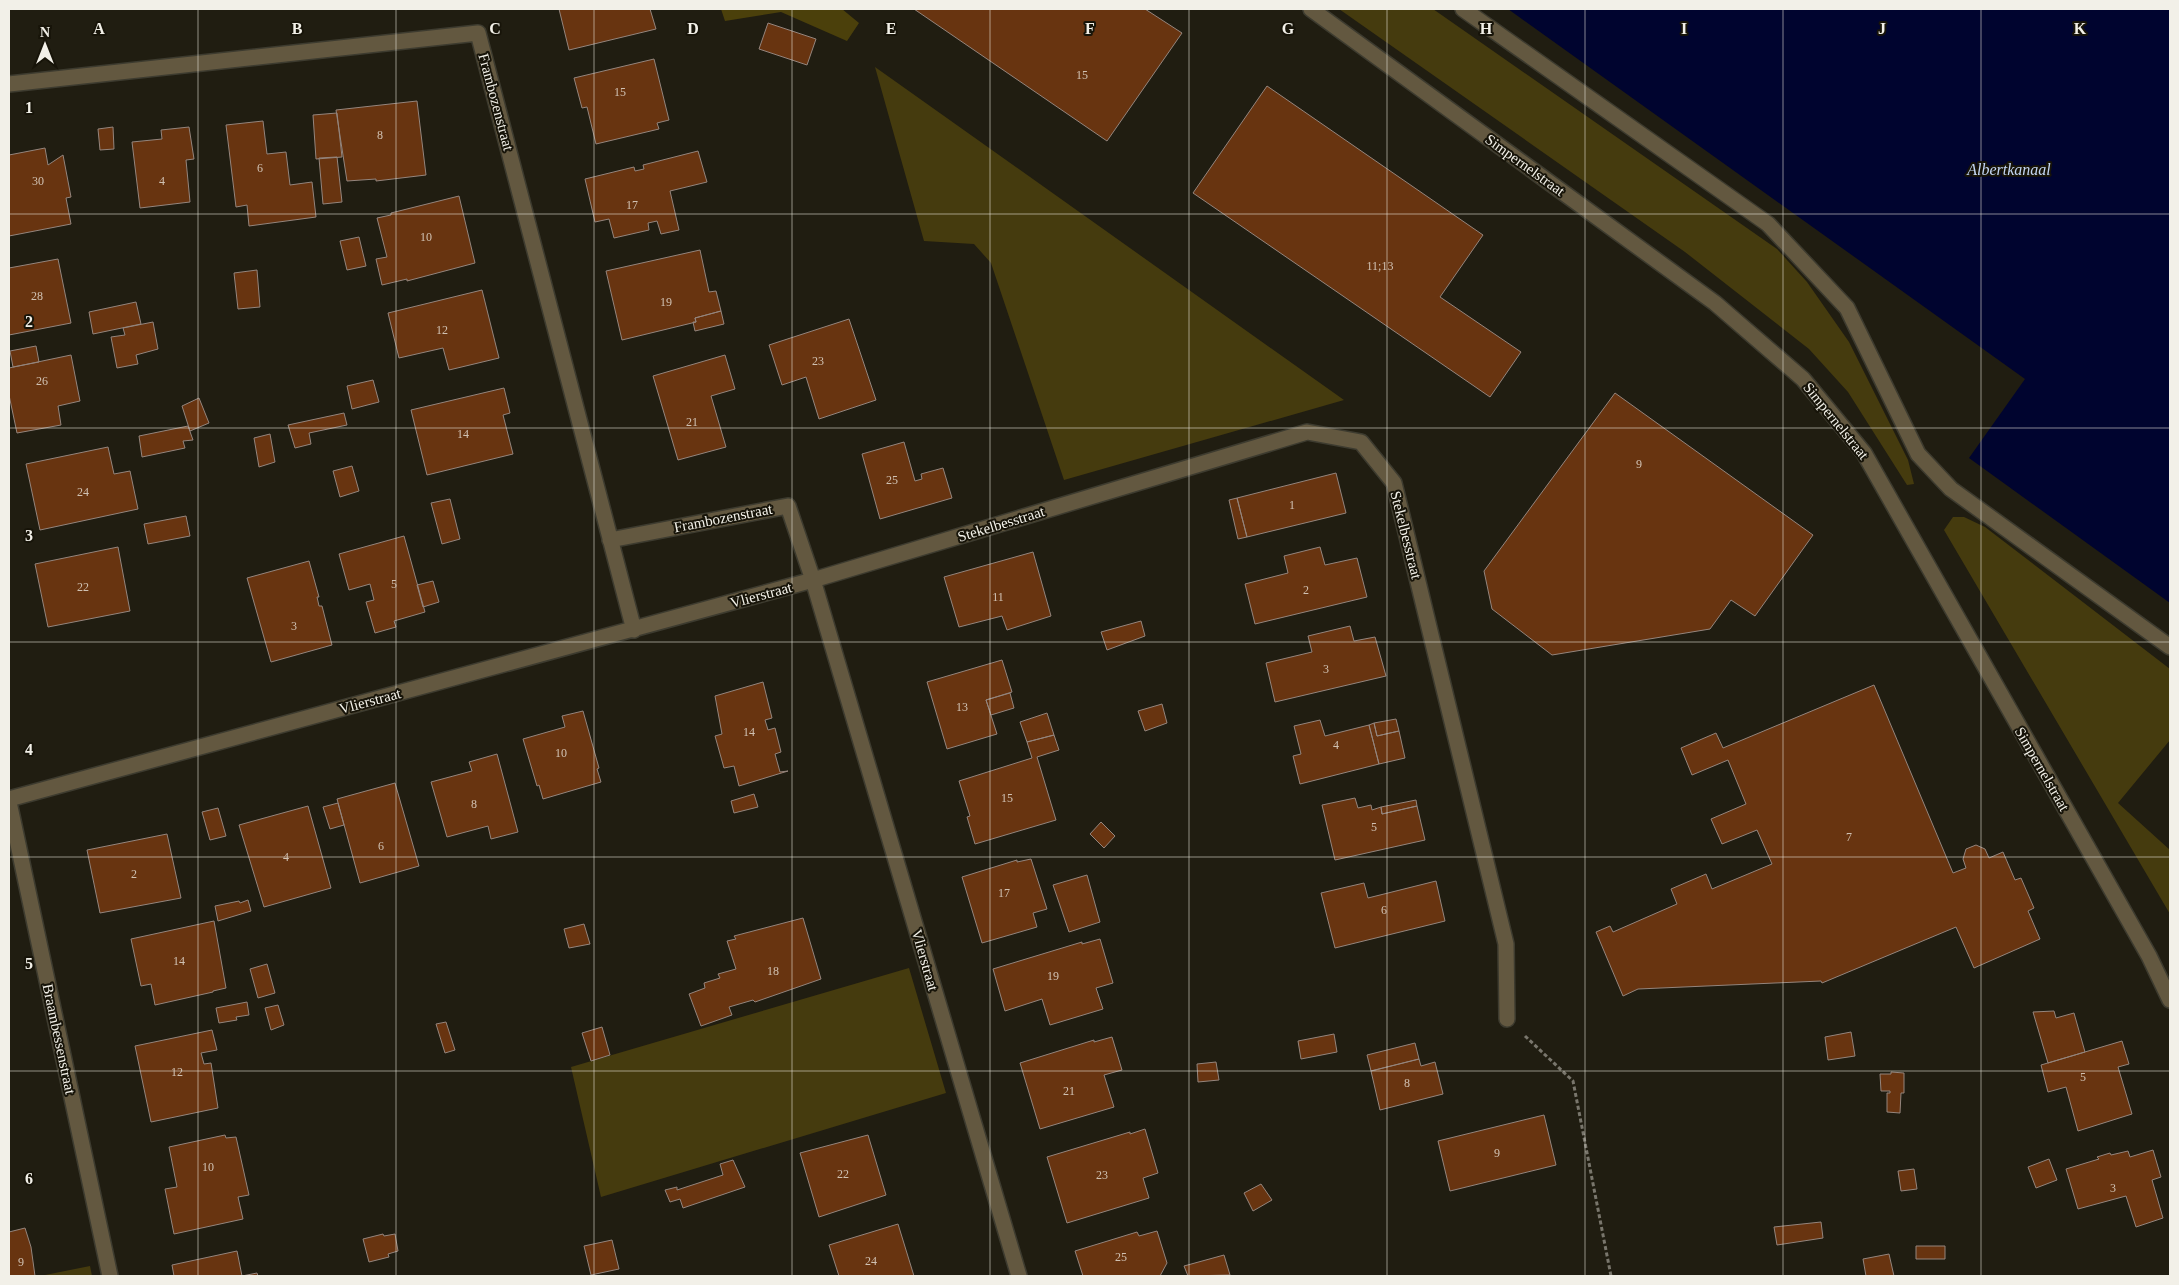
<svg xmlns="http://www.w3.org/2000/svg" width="2179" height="1285" font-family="'Times New Roman',serif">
<rect width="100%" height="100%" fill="#201d11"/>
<path fill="#453b0e" d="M1339,9H1433L1777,249L1807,282L1849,342L1908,460L1914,484L1907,485L1848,392L1809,349L1685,252Z
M875,67L1344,400L1064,480L991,263L974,244L924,241Z
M1953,517H1964L1985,527L2170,669V740L2118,803L2170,850V914L1944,530Z
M909,968L946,1093L601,1197L571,1067Z
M90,1266L92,1276H40Z"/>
<path fill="#4b400b" d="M721,9H842L859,23L847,41L781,12L725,21Z"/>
<path fill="#00042f" d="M1508,9H2170V603L1969,458L2025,379Z"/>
<path fill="#683410" stroke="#94857d" d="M559,9H650L656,29L569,50Z
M914,9H1145L1182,33L1107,141Z
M768,23L816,39L807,65L759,49Z
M654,59L669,120L657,123L659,129L596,144L587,107L582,108L574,78Z
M1267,86L1483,235L1440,297L1521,352L1490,397L1193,193Z
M417,101L426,175L376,181V179L347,181L336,110Z
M337,113L342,157L316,159L313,115Z
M263,121L267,154L286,152L290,185L312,182L316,217L249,226L247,205L236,207L226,125Z
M113,127L114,149L100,150L98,129Z
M189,127L194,159L186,160L190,202L140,208L132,142L162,139L161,130Z
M45,148L48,165L63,155L71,197L66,198L71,224L9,236V155Z
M698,151L707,182L670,191L679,230L661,234L657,221L648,223L649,230L614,238L609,219L595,222L585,179L634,167L635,171L644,169L643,165Z
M337,157L342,202L323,204L319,158Z
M459,196L475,263L407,281V279L382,285L376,259L387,257L377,218L391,215V213Z
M359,237L366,266L347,270L340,241Z
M700,250L709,292L716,291L721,311L695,318L696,322L622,340L606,271Z
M58,259L71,323L9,335V268Z
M257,270L260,307L238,309L234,273Z
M482,290L499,358L449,370L443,348L399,358L388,313Z
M136,302L141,324L93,334L89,312Z
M721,311L724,324L695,331L693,322H696L695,318Z
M849,319L876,400L819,419L806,377L782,385L769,345Z
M153,322L158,349L136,355L138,364L117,368L111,337L125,335L123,328Z
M36,346L39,362L13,367L10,351Z
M71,355L80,401L58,406L61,425L17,433L9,395V368Z
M725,355L735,389L711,396L726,447L678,460L653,376Z
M373,380L379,402L352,409L347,386Z
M504,388L510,413L503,415L513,454L427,475L411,410Z
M1615,393L1813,535L1755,616L1731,600L1710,629L1552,655L1492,609L1484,571Z
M199,398L209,423L190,431L182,406Z
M344,413L347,425L309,433L311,444L295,448L288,425Z
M188,426L193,440L183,441L185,448L142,457L139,436Z
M270,434L275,462L259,467L254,438Z
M904,442L915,481L922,479L921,474L943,468L952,498L880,519L862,454Z
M108,447L114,474L130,471L138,509L40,530L26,464Z
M352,466L359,491L340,497L333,471Z
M1336,473L1346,513L1247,537L1237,498Z
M1237,498L1247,537L1238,539L1229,500Z
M450,499L460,539L442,544L431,503Z
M186,516L190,536L148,544L144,524Z
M404,536L425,612L394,621L396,627L375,633L366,602L374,600L370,584L349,590L339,554Z
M118,547L130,611L48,627L35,564Z
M1320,547L1325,565L1357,558L1367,597L1255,624L1245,584L1288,573L1284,556Z
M1033,552L1051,616L1007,630L1002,616L959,627L944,577Z
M309,561L319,597H317L319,606H322L332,645L271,662L247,578Z
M433,581L439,602L423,607L417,585Z
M1141,621L1145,636L1107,650L1101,632Z
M1350,626L1354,641L1375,637L1386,676L1275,702L1266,663L1312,652L1308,636Z
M1002,660L1012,692L986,700L997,734L947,749L927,682Z
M763,682L772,718L765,720L768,730L775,728L781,752L775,754L780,772L788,771L739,786L734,766L724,768L715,736L722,734L715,696Z
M1874,685L1953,873L1966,868L1963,859L1966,849L1976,845L1985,849L1989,858L2003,852L2015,880L2021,878L2034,908L2028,911L2040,939L1974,968L1956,927L1822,983L1821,981L1638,989L1623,996L1596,932L1610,926L1613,932L1677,904L1671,889L1706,874L1712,889L1772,864L1757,830L1722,844L1711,819L1746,804L1728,760L1692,775L1681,748L1716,733L1723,748Z
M1010,693L1014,708L991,715L986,700Z
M1162,704L1167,723L1145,731L1138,711Z
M583,711L599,768L597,769L601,782L543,799L539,785L537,786L523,739L565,727L562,716Z
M1047,713L1054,735L1027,742L1020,722Z
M1396,719L1399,731L1377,736L1374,723Z
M1320,720L1325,736L1369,725L1379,764L1300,784L1293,756L1301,754L1294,726Z
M1374,723L1377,736L1399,731L1405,758L1379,764L1369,725Z
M1054,735L1059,750L1037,757L1056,820L975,844L967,817L970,816L959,781L1032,758L1027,742Z
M497,754L518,832L491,839L488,826L447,837L431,782L472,771L469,762Z
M395,783L419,866L360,883L337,799Z
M754,794L758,807L734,813L731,801Z
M1355,798L1358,808L1371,805L1372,810L1381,807L1382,814L1417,806L1425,840L1335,860L1322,805Z
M1416,800L1417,806L1382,814L1381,807Z
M338,803L344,825L330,829L323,807Z
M308,806L331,888L264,907L239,825Z
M218,808L226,836L210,840L202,812Z
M1101,822L1115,836L1104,848L1090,834Z
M167,834L181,898L100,913L87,850Z
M1031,859L1047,909L1033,913L1037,927L982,943L962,877L1017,860V862Z
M1087,875L1100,922L1069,932L1053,885Z
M1436,881L1445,921L1335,948L1321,893L1364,883L1368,898Z
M248,900L251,911L218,921L215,906L239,901L240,903Z
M803,918L821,979L755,1002L753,1000L729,1007L732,1015L701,1026L689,994L705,988L704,983L720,978L718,974L736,969L727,941L736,939L734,936Z
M214,921L226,988L213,991V992L155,1005L151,984L141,986L131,939Z
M584,924L590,944L569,948L564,929Z
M1100,939L1113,983L1096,988L1103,1009L1050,1025L1042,999L1005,1011L993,969L1082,942V944Z
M267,964L275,993L258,998L250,969Z
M247,1002L249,1015L236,1017L237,1020L219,1023L216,1008Z
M278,1005L284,1025L271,1030L265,1008Z
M2054,1011L2056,1018L2074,1013L2085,1052L2048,1063L2033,1012Z
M446,1022L455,1050L445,1053L436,1024Z
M602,1027L610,1055L591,1061L582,1033Z
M212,1030L217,1050L201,1053L204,1064L211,1063L218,1108L151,1122L135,1046Z
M1851,1032L1855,1056L1828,1060L1825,1037Z
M1334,1034L1337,1052L1301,1059L1298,1041Z
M1112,1037L1122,1070L1104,1075L1114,1107L1040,1129L1020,1063L1094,1040V1042Z
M2122,1041L2129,1064L2118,1067L2132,1114L2078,1131L2066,1087L2048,1092L2041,1065Z
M1415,1043L1419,1059L1371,1071L1367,1055Z
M1419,1059L1421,1066L1435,1062L1443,1094L1380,1110L1371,1071Z
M1216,1062L1219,1080L1198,1082L1197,1064Z
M1891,1072L1904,1073V1093H1901L1900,1113L1887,1112V1093H1890V1091H1881L1880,1074H1891Z
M1544,1115L1556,1165L1450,1191L1438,1141Z
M1145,1129L1158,1173L1143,1178L1149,1198L1067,1223L1047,1157L1130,1132V1134Z
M225,1135L226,1138L236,1137L249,1195L238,1197L243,1219L174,1234L165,1189L177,1187L169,1147Z
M868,1135L886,1195L819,1217L800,1153Z
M2153,1150L2161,1177L2152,1180L2163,1218L2136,1227L2126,1196L2078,1209L2066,1169L2099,1159L2097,1157L2110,1153L2111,1155L2128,1151L2130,1157Z
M2049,1159L2057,1180L2036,1188L2028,1167Z
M733,1160L745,1187L683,1208L680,1199L670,1202L665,1190L677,1187V1190L723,1175L720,1164Z
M1914,1169L1917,1189L1901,1191L1898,1171Z
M1261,1184L1272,1200L1253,1211L1244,1193Z
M1821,1222L1823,1238L1777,1245L1774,1227Z
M898,1224L914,1276H839L829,1245Z
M25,1228L31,1247L35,1276H9V1232Z
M1157,1231L1167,1263L1160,1276H1083L1075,1251L1137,1232L1139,1236Z
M383,1234L384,1236L395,1234L398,1251L388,1254L389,1257L369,1262L363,1239Z
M612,1240L619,1269L591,1275L584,1246Z
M1916,1246H1945V1259H1916Z
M237,1251L242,1276L257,1273L258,1276H174L172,1265Z
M1889,1254L1894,1276H1866L1863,1259Z
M1224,1255L1230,1275L1188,1276L1184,1266Z"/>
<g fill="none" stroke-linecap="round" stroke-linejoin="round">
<g stroke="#3d3b2f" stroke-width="18">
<path id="minor" d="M1311,9L1715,303L1803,379L1864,453L2149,956L2170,1000
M1463,9L1768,224L1847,308L1918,454L1951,489L2170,647
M9,84L478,33L634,630
M610,540L788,506L813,580L1019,1276
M9,799L813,580L1307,432L1361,442L1394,483L1506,944L1507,1019
M9,802L110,1276"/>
</g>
<path stroke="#79766c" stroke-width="3" stroke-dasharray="4 2.5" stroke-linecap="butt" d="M1525,1036L1573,1081L1611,1276"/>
<use href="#minor" stroke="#635840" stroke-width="15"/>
</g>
<path fill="none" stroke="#f2f0e8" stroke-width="1" stroke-opacity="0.55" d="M198,9V1276M396,9V1276M594,9V1276M792,9V1276M990,9V1276M1189,9V1276M1387,9V1276M1585,9V1276M1783,9V1276M1981,9V1276M9,214H2170M9,428H2170M9,642H2170M9,857H2170M9,1071H2170"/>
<g text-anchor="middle" stroke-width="4" stroke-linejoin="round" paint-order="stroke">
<g font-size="12" fill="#d0c1b2">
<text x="1082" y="79">15</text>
<text x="620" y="96">15</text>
<text x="380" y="139">8</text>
<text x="260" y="172">6</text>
<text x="38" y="185">30</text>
<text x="162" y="185">4</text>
<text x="632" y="209">17</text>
<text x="426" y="241">10</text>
<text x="1380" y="270">11;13</text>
<text x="37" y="300">28</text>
<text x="666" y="306">19</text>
<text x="442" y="334">12</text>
<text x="818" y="365">23</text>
<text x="42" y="385">26</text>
<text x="692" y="426">21</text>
<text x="463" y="438">14</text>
<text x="1639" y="468">9</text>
<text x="892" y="484">25</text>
<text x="83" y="496">24</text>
<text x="1292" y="509">1</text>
<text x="394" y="588">5</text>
<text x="83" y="591">22</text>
<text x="1306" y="594">2</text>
<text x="998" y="601">11</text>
<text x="294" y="630">3</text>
<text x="1326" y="673">3</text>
<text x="962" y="711">13</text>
<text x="749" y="736">14</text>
<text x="1336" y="749">4</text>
<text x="561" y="757">10</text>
<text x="1007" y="802">15</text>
<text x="474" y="808">8</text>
<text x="1374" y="831">5</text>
<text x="1849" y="841">7</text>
<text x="381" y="850">6</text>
<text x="286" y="861">4</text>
<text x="134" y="878">2</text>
<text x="1004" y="897">17</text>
<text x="1384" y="914">6</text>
<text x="179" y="965">14</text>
<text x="773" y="975">18</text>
<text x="1053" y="980">19</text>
<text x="177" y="1076">12</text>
<text x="2083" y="1081">5</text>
<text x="1407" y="1087">8</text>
<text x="1069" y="1095">21</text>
<text x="1497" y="1157">9</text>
<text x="208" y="1171">10</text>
<text x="843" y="1178">22</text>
<text x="1102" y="1179">23</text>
<text x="2113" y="1192">3</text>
<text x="1121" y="1261">25</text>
<text x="871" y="1265">24</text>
<text x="21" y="1266">9</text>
</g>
<g font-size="15" fill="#f2f0e8" stroke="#171409">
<text transform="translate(496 102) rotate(75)" y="5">Frambozenstraat</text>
<text transform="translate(1525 165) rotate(36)" y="5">Simpernelstraat</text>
<text transform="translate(1836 421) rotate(51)" y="5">Simpernelstraat</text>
<text transform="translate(723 518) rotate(-11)" y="5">Frambozenstraat</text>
<text transform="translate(1001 524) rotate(-17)" y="5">Stekelbesstraat</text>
<text transform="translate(1406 535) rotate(76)" y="5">Stekelbesstraat</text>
<text transform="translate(761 595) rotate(-15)" y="5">Vlierstraat</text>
<text transform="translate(370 701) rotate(-15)" y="5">Vlierstraat</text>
<text transform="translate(2042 769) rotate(60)" y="5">Simpernelstraat</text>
<text transform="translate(925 960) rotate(74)" y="5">Vlierstraat</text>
<text transform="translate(59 1039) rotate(78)" y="5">Braambessenstraat</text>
</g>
<g font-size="16" font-style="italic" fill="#c3d6f4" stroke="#171409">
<text x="2009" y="175">Albertkanaal</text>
</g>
</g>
<g font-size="16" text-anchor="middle" font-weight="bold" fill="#f2f0e8" stroke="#171409" stroke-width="4" stroke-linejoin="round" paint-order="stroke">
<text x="99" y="34">A</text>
<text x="297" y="34">B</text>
<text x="495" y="34">C</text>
<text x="693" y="34">D</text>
<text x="891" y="34">E</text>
<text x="1090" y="34">F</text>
<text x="1288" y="34">G</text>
<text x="1486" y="34">H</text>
<text x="1684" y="34">I</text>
<text x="1882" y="34">J</text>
<text x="2080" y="34">K</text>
<text x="29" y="113">1</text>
<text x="29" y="327">2</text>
<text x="29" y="541">3</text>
<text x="29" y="755">4</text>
<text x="29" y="969">5</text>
<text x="29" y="1184">6</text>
</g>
<rect width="2179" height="1285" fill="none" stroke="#f2f0e8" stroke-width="20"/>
<g transform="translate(45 45)" stroke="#171409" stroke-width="4" paint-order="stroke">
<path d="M0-4L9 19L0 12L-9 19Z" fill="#f2f0e8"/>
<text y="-8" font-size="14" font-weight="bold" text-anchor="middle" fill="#f2f0e8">N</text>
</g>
</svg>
